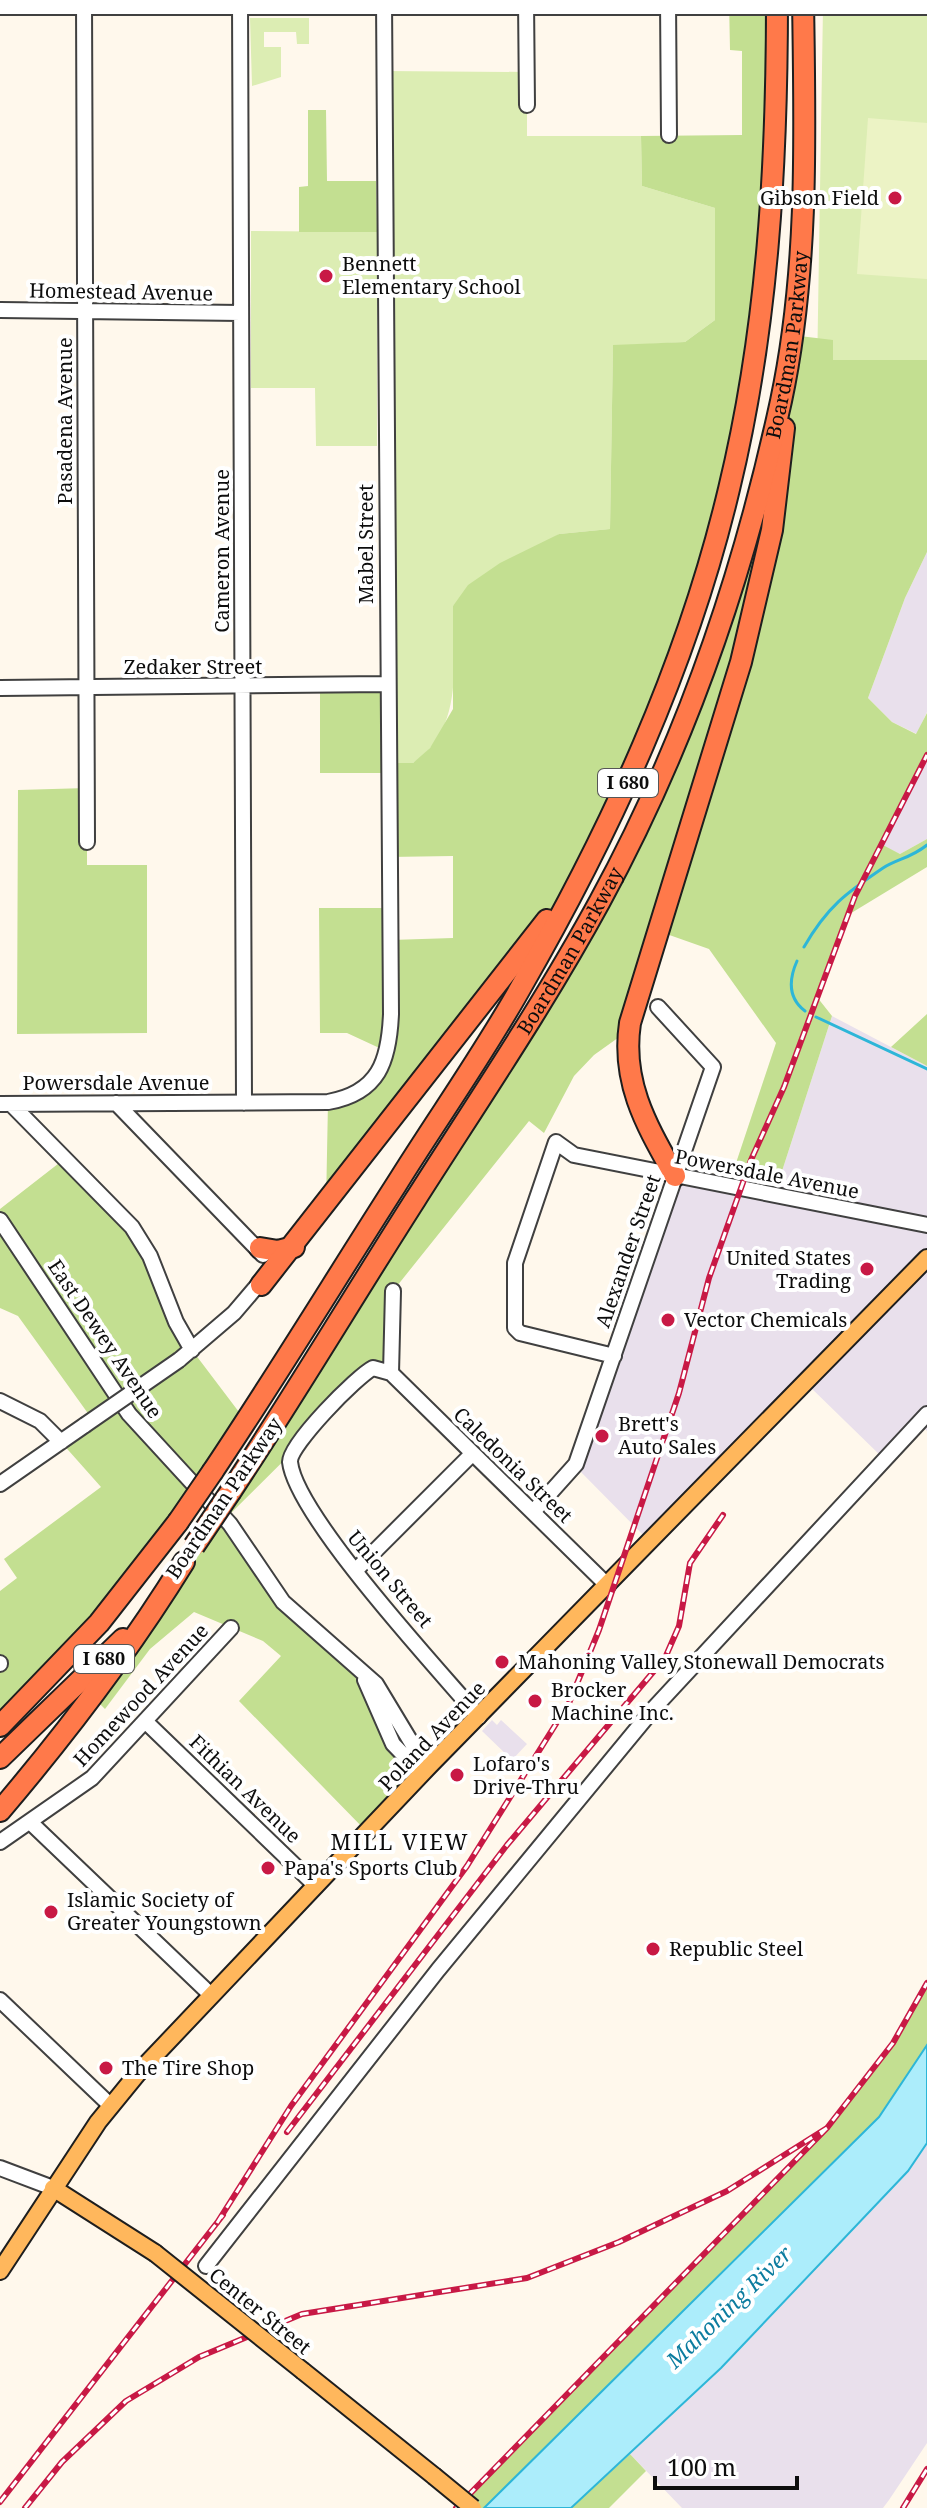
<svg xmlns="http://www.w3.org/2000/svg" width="927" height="2508" font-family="'Noto Serif',serif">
<rect width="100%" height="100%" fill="#fff8ec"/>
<path fill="#e9e0ec" d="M927,552V712L917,734L892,722L868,698L905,598Z
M927,753V839L900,854L881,845Z
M832,1016L927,1066V1431L919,1424L884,1459L806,1383L651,1543L575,1466L675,1176L774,1196Z
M492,1720L497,1725L501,1720L527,1744L512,1760L482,1731Z
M927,2143V2443L889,2500L883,2508H682L630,2454L721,2368L908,2171Z"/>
<path fill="#dcedb3" d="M823,7H927V373L817,374Z
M250,18H309V44H297L296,32H264V47H281V77L252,86Z
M384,71L527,72V136H641L642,186L715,208V320L685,342L613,346L610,529L559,534L453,606C453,661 465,729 413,763H388Z
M251,231L377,232V446H316L315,388H251Z"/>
<path fill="#c3df91" d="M729,0H767L777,127L760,330L680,655L553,913L326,1205L328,1102L347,1097L388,1052L347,1033H320L319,908H390L391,940L453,938V856L389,857L388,773H320V686L386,684L388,763H413L430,748L453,709V606L468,585L500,563L559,534L610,529L613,345L685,342L715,320V208L642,186L641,136L742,135V51L730,50Z
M308,110H326L327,181H376L377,232H299V187L308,186Z
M791,335L833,340V360H927V552L905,598L868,698L892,722L916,734L927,713V753L881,844L900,854L927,839V867L848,915L817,997L832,1016L774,1196L728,1187L776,1043L709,949L658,931L629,1030L594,1055L574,1076L544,1133L529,1121L393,1291L391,1373L378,1367L225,1519L260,1572L359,1669L383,1722L422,1774L367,1832L239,1701L281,1656L263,1641L194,1612L150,1649L105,1709L94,1698L131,1647L574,948L700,679Z
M87,788V865H147V1033L17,1034L18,790Z
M927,1014V1066L891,1047Z
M63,1160L123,1217L192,1350L245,1420L178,1522L0,1726V1591L17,1578L4,1559L101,1487L61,1442L92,1419L18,1316L0,1308V1209Z
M927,1983V2045L879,2117L484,2508H473L464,2501L827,2128L893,2043Z
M630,2454L646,2471L609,2508H571Z"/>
<path fill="#ecf3c5" d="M868,118L927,123V279L857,274Z"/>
<path fill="#acedfb" stroke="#2db6d8" stroke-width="2" d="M927,2045V2143L908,2171L721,2368L571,2508H484L879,2117Z"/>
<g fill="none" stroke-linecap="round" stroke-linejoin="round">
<path stroke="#2db6d8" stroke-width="3" d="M804,947C827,907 846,893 883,868C897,859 911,858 927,845
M797,961C789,979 788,998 805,1011
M816,1017L927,1069"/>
<g stroke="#404040" stroke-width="18">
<path id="minor" d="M84,0L87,842
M240,0L244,1103
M526,0L527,105
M668,0L669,135
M0,7H725
M850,7H927
M0,310L241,313
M0,688L386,684
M116,1103L263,1255
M0,1104L328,1102C379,1093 389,1061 391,1014L384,0
M11,1104L132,1227L150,1256L176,1322L192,1350
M0,1220L129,1414L230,1524L283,1602L376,1684L417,1752L430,1765
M614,1356L520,1333L515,1328V1263L556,1142L574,1155L927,1225
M179,1360L234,1313L263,1279
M391,1373L393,1291
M0,1401L40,1421L61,1442
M0,1484L85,1425
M533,1512L576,1464L713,1067L658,1007
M356,1570L472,1454
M0,1663V1664
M365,1680L393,1744L422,1774
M479,1717C438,1669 296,1516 290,1462C289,1445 357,1376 373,1368L391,1373L608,1586
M145,1721L316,1886
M30,1822L211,1995
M0,1842L92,1778L231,1628
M0,2000L110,2105
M0,2168L53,2188
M206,2266L438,1970L655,1707L927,1414"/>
</g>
<g stroke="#1e1e1e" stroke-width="20">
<path id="major" d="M53,2188L155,2253
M0,2271L98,2122L138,2073L430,1765L927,1258
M303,2371L434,2476"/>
</g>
<g stroke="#1e1e1e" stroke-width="24">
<g id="highway">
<path d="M675,1176C647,1126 621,1083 630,1023L741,662L772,530L784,428"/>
<path d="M260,1248L278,1251L294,1247"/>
<path d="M261,1285L547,920"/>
<path d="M213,1471C276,1377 335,1280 396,1185C437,1119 483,1055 521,987C611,830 687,666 729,489C768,328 777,165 777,0"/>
<path id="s1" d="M231,1491C294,1396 353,1297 415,1200C478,1101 544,1004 600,901C685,745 744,573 781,401C809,270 805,132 803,0"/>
<path d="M0,1726L99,1623L178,1522"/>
<path d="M0,1758L123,1639"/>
<path d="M0,1811C68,1731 129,1651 184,1562"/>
</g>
</g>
<use href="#minor" stroke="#fff" stroke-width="14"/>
<use href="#major" stroke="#ffb75c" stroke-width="16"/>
<use href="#highway" stroke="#ff794a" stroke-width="20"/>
<g stroke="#c81945" stroke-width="6">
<path id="rail" d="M287,2132L507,1845L665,1658L679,1626L690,1563L723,1515
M217,2223L291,2106L467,1866L569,1703L599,1630L679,1393L709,1278L751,1160L784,1087L855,896L927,755
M0,2502L223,2215
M25,2508L62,2462L126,2401L199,2357L302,2314L527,2278L619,2242L727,2191L827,2128
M456,2508L827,2128L893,2043L927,1983
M903,2508L927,2469"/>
</g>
<use href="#rail" stroke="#fff" stroke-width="3" stroke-dasharray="9" stroke-linecap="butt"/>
<g stroke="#404040" stroke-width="18" stroke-linecap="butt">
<path id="minor-bridge" d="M725,7H850
M85,1425L179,1360"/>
</g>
<g stroke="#1e1e1e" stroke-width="20" stroke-linecap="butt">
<path id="major-bridge" d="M155,2253L303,2371
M434,2476L473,2508"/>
</g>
<g stroke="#1e1e1e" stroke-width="24" stroke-linecap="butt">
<path id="highway-bridge" d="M178,1522L213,1471
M194,1546L231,1491"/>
</g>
<use href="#minor-bridge" stroke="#fff" stroke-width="14"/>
<use href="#major-bridge" stroke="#ffb75c" stroke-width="16"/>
<use href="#highway-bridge" stroke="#ff794a" stroke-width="20"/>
</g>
<g fill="#c81945" stroke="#fff" stroke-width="3">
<circle cx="895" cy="198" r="8"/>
<circle cx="326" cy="276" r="8"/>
<circle cx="867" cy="1269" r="8"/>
<circle cx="668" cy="1320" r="8"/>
<circle cx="602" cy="1436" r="8"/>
<circle cx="502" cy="1662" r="8"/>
<circle cx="535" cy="1701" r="8"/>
<circle cx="457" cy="1775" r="8"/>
<circle cx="268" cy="1868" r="8"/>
<circle cx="51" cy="1912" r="8"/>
<circle cx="653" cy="1949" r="8"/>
<circle cx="106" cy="2068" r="8"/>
</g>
<g text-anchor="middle" stroke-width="8" stroke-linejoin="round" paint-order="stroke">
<g fill="#fff" stroke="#565656" stroke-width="2">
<rect x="598" y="769" width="60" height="28" rx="6"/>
<rect x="74" y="1645" width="60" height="28" rx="6"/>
</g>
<g font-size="18" font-weight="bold" fill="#0d0d0d">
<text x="628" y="789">I 680</text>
<text x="104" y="1665">I 680</text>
</g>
<g font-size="20" fill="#0d0d0d" stroke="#fff" text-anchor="start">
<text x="879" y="205" text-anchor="end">Gibson Field</text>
<text x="342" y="271">Bennett<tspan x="342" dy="23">Elementary School</tspan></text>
<text x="851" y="1265" text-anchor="end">United States<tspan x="851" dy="23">Trading</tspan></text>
<text x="684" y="1327">Vector Chemicals</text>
<text x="618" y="1431">Brett's<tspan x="618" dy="23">Auto Sales</tspan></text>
<text x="518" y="1669">Mahoning Valley Stonewall Democrats</text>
<text x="551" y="1697">Brocker<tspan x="551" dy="23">Machine Inc.</tspan></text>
<text x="473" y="1771">Lofaro's<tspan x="473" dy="23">Drive-Thru</tspan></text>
<text x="284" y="1875">Papa's Sports Club</text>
<text x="67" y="1907">Islamic Society of<tspan x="67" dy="23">Greater Youngstown</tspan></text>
<text x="669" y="1956">Republic Steel</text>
<text x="122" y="2075">The Tire Shop</text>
</g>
<g font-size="20" fill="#0d0d0d" stroke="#fff">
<text transform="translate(121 292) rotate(1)" y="7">Homestead Avenue</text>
<text dy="7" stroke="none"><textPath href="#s1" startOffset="1286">Boardman Parkway</textPath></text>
<text transform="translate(65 421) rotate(-90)" y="7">Pasadena Avenue</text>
<text transform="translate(366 544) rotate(-90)" y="7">Mabel Street</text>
<text transform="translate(222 551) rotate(-90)" y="7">Cameron Avenue</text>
<text x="193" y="674">Zedaker Street</text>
<text dy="7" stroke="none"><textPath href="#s1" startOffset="638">Boardman Parkway</textPath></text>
<text x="116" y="1090">Powersdale Avenue</text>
<text transform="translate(767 1174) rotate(11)" y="7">Powersdale Avenue</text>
<text transform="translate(628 1251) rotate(-71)" y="7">Alexander Street</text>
<text transform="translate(105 1339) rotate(56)" y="7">East Dewey Avenue</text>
<text transform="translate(513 1465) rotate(44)" y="7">Caledonia Street</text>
<text transform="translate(224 1498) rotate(-56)" y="7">Boardman Parkway</text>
<text transform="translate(390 1579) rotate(50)" y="7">Union Street</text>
<text transform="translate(141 1695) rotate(-47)" y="7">Homewood Avenue</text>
<text transform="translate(432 1736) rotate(-46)" y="7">Poland Avenue</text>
<text transform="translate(245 1789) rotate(44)" y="7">Fithian Avenue</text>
<text transform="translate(260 2311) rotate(39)" y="7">Center Street</text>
</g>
<g font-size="22" letter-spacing="2" fill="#0d0d0d" stroke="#fff">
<text x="400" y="1850">MILL VIEW</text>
</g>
<g font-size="22" font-style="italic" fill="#0c7da0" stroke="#fff">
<text transform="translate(729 2307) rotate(-44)" y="8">Mahoning River</text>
</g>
</g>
<path d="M655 2476v12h142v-12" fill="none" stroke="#0d0d0d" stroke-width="4"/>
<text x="667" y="2476" font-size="24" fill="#0d0d0d" stroke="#ffffff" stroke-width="6" paint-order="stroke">100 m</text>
</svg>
